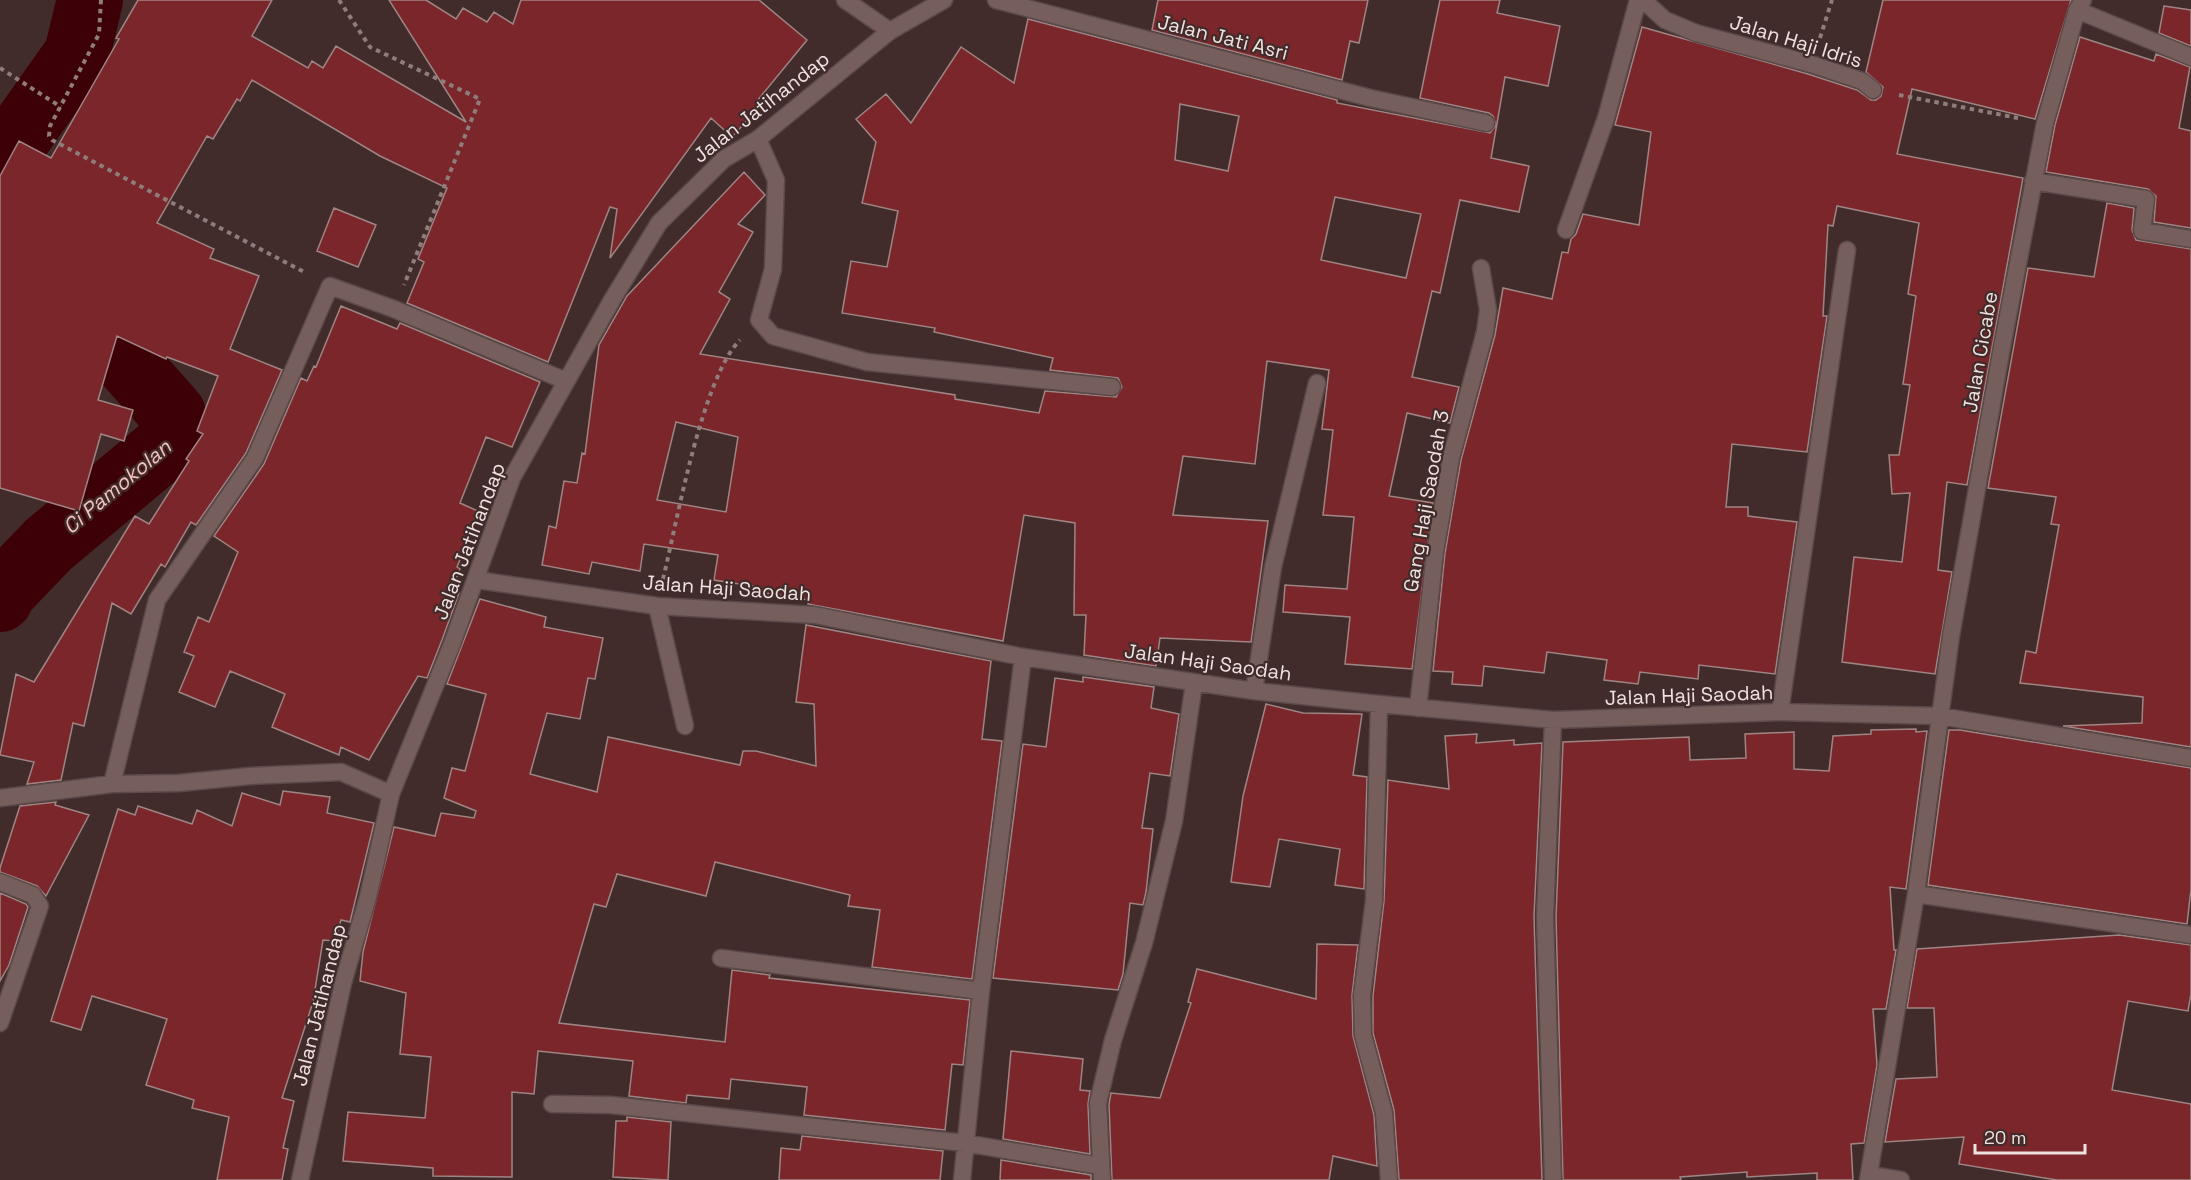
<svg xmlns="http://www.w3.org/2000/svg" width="2191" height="1180" font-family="'Space Grotesk',sans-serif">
<rect width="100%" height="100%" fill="#412c2b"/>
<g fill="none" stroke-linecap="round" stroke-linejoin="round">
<path stroke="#3e0007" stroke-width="66" d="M0,163L77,54L90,0
M0,213L83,263L106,308L117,351L173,414L178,436L48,545L3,592L0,599"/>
</g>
<path fill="#7a262a" stroke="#9e8584" stroke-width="1.5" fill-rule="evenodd" d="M138,0H272L252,36L308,68L312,61L323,68L336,46L466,122L389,0H426L456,19L463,8L487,22L494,12L513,24L521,0H759L807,40L757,101L761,105L732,137L711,118L610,258L617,209L610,207L548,362L407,303L424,262L418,259L447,188L380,156L252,80L240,101L237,99L213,139L207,136L157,223L214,249L210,258L259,276L230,349L282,370L246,453L196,525L191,522L165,567L161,564L131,614L112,603L84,726L73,723L61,780L27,784L34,762L0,755L16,674L34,682L135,516L149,524L189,461L186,459L203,434L197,431L218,376L167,357L166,359L117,336L98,400L133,410L124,441L101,434L79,511L0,488V176L19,141L51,158L119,39L116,38Z
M1158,0H1368L1359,43L1350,41L1342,80L1152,30Z
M1440,0H1500L1497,13L1560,26L1548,86L1505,77L1491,158L1529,166L1519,212L1460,200L1440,293L1432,291L1412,377L1459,387L1450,423L1407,413L1389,496L1433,503L1412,669L1345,664L1350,617L1283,612L1285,585L1347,589L1354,517L1323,515L1333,430L1322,429L1329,370L1267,361L1255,464L1183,456L1173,515L1268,521L1251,642L1160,638L1156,666L1084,655L1086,615H1074L1075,523L1024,515L1003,641L808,604L809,600L758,592L759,587L714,580L718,555L644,544L640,571L592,562L589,574L542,565L549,526L556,528L564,481L577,483L582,453L585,454L599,345L627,296L744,172L765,195L738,224L753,232L719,292L730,299L700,354L955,395V399L1039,413L1045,391L1116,397L1122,387L1118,378L1050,370L1053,358L934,332L935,328L842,313L851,261L887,267L898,211L862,203L876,142L856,119L886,94L911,123L961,47L1014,83L1028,19L1337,100V103L1490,133L1496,125L1493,116L1489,113L1420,98ZM1180,104L1239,116L1228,171L1175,160ZM1335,197L1421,214L1406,278L1321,260ZM676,422L738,437L726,512L657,500Z
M1883,0H2071L2035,119L1912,89L1897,154L2023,178L1967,485L1947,482L1938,570L1952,572L1935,674L1842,662L1854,557L1902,562L1910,493L1892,494L1889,455H1899L1910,385L1903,384L1916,296L1908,294L1919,223L1837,206L1833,226L1828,225L1823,316H1827L1807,452L1732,444L1726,507H1748V516L1797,522L1775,674L1699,665L1698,679L1640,672L1638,684L1604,680L1607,660L1547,652L1544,673L1484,666L1482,686L1452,684L1453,672L1433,671L1445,553L1461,460L1495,335L1503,288L1552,299L1562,252L1568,253L1571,239L1576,234L1583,214L1639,225L1651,132L1615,125L1642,27L1808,74L1857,90L1871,100H1876L1881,96L1883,87L1866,72Z
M2164,6L2191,10V46L2159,33Z
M2080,37L2154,61L2156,54L2190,67L2179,128L2191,131V228L2154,222L2156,196L2148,189L2046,172L2055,125Z
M2107,203L2134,208L2132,230L2136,240L2191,249V747L2063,726L2142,723L2143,697L2020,683L2026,651L2036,653L2059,525L2051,524L2056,497L1988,488L2028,268L2094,277Z
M334,208L376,225L358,267L317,251Z
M341,306L397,329L400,323L540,382L512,447L486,437L460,503L480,512L457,567L460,569L451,591L459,593L442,640L427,678L418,676L369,760L341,747L339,755L272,727L285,694L230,671L215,707L179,692L194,656L184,652L198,617L209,622L238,552L214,536L264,464L301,378L307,381L314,366L316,367Z
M480,599L546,617L544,627L603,638L595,679L588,678L580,719L547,713L530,774L597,792L608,737L740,765L743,751H756L816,766L814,704L796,702L806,625L991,661L982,739L1002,741L972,979L872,967L880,910L848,906L850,895L715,862L706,896L617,874L606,907L594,904L559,1023L725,1042L732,970L770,975L769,978L970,1000L963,1065L952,1064L945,1130L804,1115L807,1087L731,1079L729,1099L687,1095L686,1103L629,1096L633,1061L538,1051L534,1094L512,1092V1177L433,1176V1168L343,1161L348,1112L425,1118L431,1057L400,1054L406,993L360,981L363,952L394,827L435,836L441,813L474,818L476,811L444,798L452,768L465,771L486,694L447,684Z
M1083,677L1154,687L1151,708L1179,714L1170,776L1150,773L1142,828L1153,829L1146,892L1143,905L1130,903L1123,974L1118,990L993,978L1023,744L1046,747L1055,678L1083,682Z
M1266,704L1303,713L1362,714L1353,775L1367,777L1364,889L1335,885L1340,849L1279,839L1270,887L1231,882L1243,796Z
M1916,729V732L1927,731L1906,889L1890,887L1894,950H1896L1886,1009H1873L1877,1065L1864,1143L1851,1144L1853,1180H1817V1173L1747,1177V1172L1680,1177L1681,1180H1563L1556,917L1563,742L1689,737L1690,760L1746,758L1745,734L1794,732V769L1829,771L1833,736L1871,734V730Z
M1949,730H1960L2191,768V889L2187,924L1928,885Z
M1477,734L1476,743L1514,740V745L1542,743L1534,917L1542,1180H1399L1394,1110L1373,1033V996L1384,901L1388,780L1449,789L1445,736Z
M283,791L330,797L327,813L374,823L350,922L341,920L335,941L323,940L313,1002L282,1098L294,1101L283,1148L288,1149L282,1180H217L229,1117L192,1108L194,1100L146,1085L167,1019L92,996L81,1030L51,1021L118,809L135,815L138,806L192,824L197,810L232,826L242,793L280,805Z
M56,802L55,805L89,815L46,896L37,886L0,872V868L20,806Z
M0,893L26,904L28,907L9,965L0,981Z
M2119,935L2191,945V994L2188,1011L2128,1001L2112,1090L2191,1104V1180H2057L1959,1164L1964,1137L1885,1142L1896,1079L1937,1077L1934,1008H1907L1917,949Z
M1317,944L1358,945L1352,995L1353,1036L1374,1115L1377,1166L1333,1156L1329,1180H1112L1109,1104L1111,1093L1160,1098L1191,1003L1188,1002L1197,969L1316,999Z
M1011,1051L1083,1059L1080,1090L1090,1091L1088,1104L1090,1154L1003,1139Z
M627,1117L671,1122L668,1180L613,1177L616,1121H627Z
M802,1136L943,1151L940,1180H779L781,1148L800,1150Z
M1001,1160L1091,1175V1180H1000Z"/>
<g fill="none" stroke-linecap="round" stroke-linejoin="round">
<g stroke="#5b4949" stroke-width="19">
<path id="service" d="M657,606L685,726"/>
</g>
<g stroke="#5b4949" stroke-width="19">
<path id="minor" d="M845,0L890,31
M996,0L1370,98L1486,123
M1643,0L1665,20L1696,33L1811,64L1862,81L1873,90
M2077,10L2191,57
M758,139L776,180L773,269L759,320L773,336L867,362L1112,387
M2033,181L2146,199L2142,231L2191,239
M1566,230L1606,118L1638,0
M477,580L657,606L815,615L1023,657L1254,691L1379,704L1553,720L1780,712L1940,716L2191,758
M1254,691L1273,567L1317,383
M1379,704L1374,901L1362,995L1363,1035L1384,1113L1389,1180
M1418,708L1435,552L1451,458L1485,332L1488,310L1481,268
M1780,712L1847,250
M112,784L157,600L255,458L330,286L394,309L566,381
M0,798L112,784L179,783L250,776L341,772L391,794
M0,882L33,895L40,906L0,1023
M1916,894L2191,935
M721,958L981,991
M552,1104L611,1105L965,1143L1100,1166
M1870,1175L1901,1180
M962,1180L981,991L1023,657
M1102,1180L1098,1103L1113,1040L1144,943L1174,821L1194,683
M1553,1180L1545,917L1553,720
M1868,1180L1916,894L1951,636L2002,347L2045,123L2077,10L2083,0"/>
</g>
<g stroke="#5b4949" stroke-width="19">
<path id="tertiary" d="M300,1180L343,983L368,897L391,794L452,644L512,478L612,300L659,223L724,159L758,139L890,31L944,0"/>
</g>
<path stroke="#8f7d7c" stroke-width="4" stroke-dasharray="4.5 4.5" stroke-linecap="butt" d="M101,0L99,34L50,126L49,136L52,140L306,273
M339,0L370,47L480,99L404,285
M1820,38L1832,0
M0,68L61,107
M1899,95L2018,118
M663,579C677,522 702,378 740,340"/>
<use href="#service" stroke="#765e5d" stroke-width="16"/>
<use href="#minor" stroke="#765e5d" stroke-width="16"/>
<use href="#tertiary" stroke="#765e5d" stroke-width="16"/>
</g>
<g text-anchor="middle" stroke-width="4.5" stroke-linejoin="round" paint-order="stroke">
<g font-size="20" fill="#efe1e0" stroke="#412c2b">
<text transform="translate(1223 37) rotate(14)" y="7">Jalan Jati Asri</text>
<text transform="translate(1796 41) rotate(17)" y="7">Jalan Haji Idris</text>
<text transform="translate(761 107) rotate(-38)" y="7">Jalan Jatihandap</text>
<text transform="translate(1980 352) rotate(-80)" y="7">Jalan Cicabe</text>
<text transform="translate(1426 501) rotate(-80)" y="7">Gang Haji Saodah 3</text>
<text transform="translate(469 541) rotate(-69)" y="7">Jalan Jatihandap</text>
<text transform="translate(727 588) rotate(4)" y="7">Jalan Haji Saodah</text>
<text transform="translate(1208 662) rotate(8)" y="7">Jalan Haji Saodah</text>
<text transform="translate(1689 695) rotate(-2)" y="7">Jalan Haji Saodah</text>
<text transform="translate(319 1005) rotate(-76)" y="7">Jalan Jatihandap</text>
</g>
<g font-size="21" font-style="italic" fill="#f4c1bf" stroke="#412c2b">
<text transform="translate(117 487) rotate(-40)" y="7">Ci Pamokolan</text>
</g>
</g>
<path d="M1975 1144v9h110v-9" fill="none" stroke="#efe1e0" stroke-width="3"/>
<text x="1984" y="1144" font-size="18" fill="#efe1e0" stroke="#412c2b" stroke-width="4.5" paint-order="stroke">20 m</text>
</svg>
